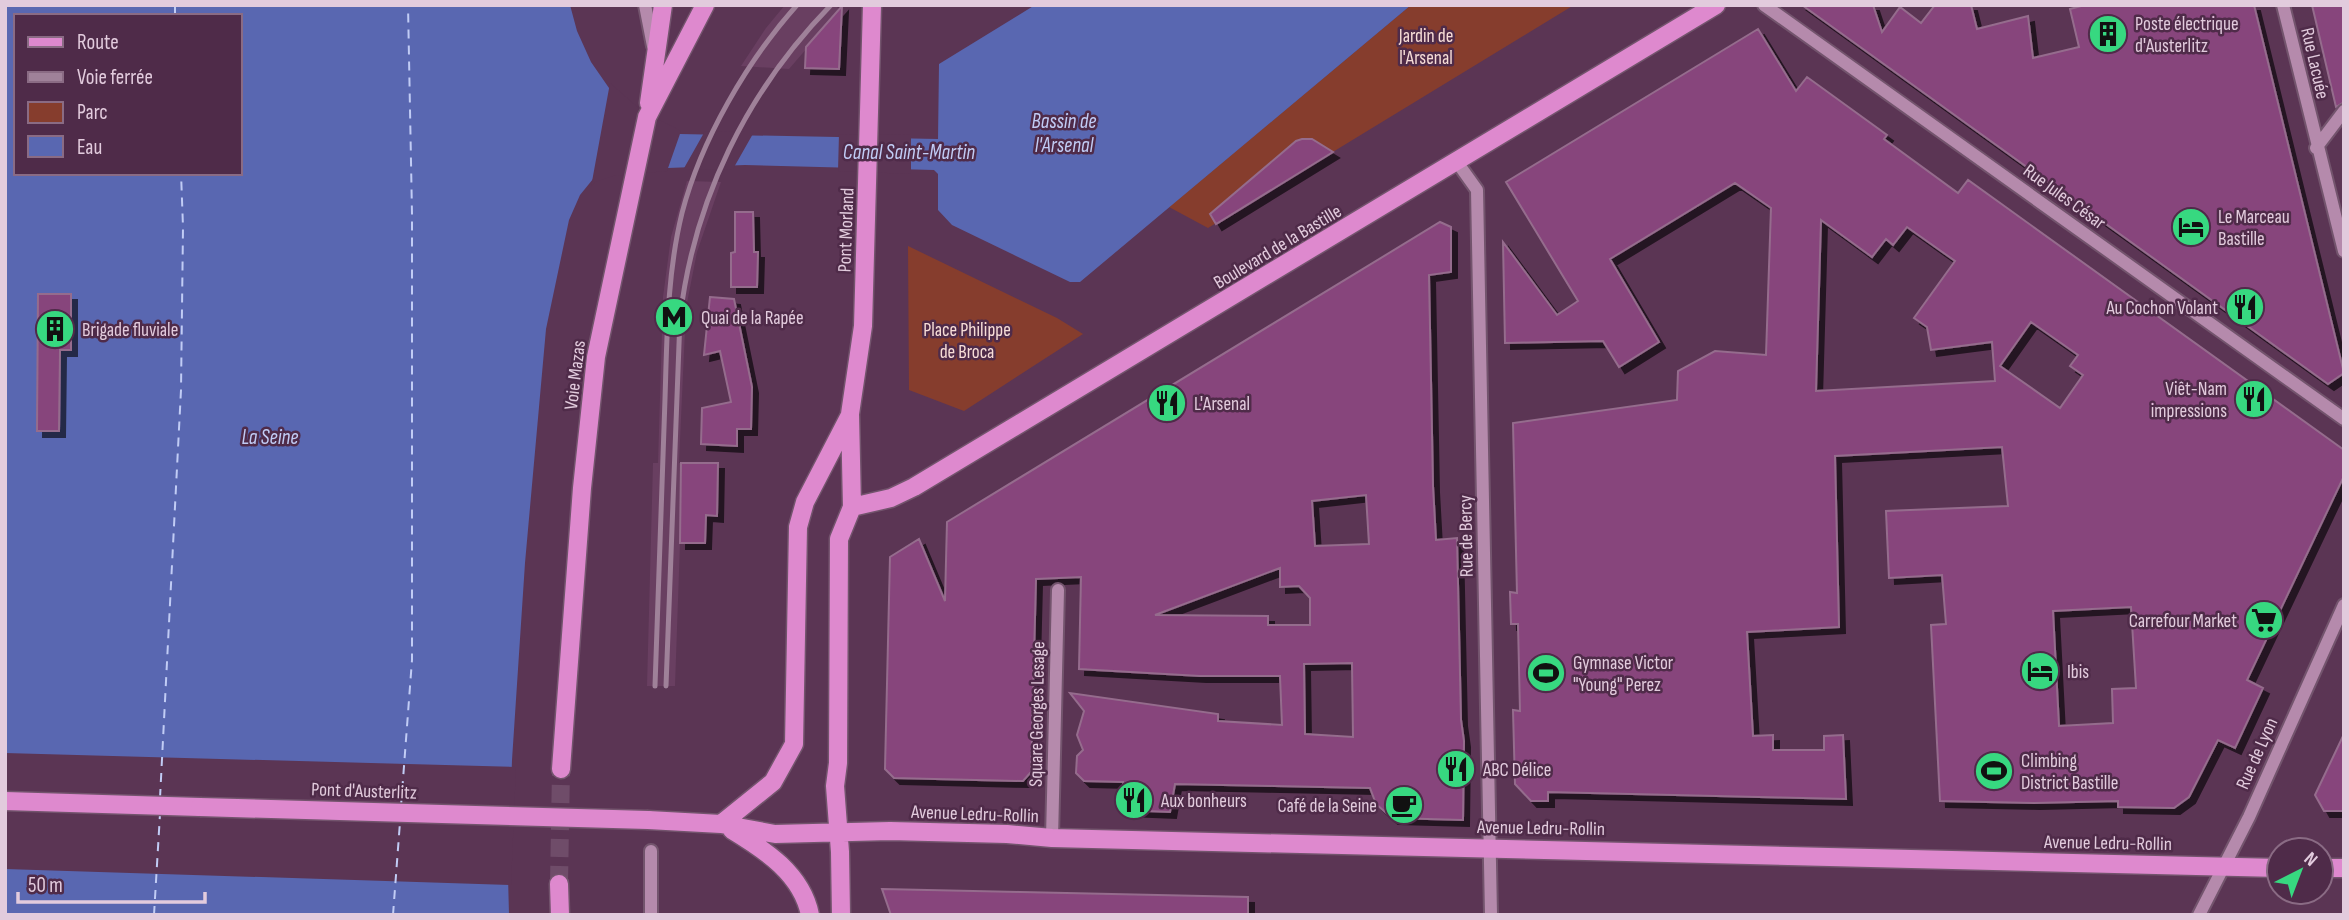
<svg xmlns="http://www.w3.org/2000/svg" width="2349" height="920" font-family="'Sofia Sans Condensed',sans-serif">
<defs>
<filter id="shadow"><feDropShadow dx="6" dy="6" stdDeviation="0" flood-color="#0009"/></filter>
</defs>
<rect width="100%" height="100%" fill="#5b3554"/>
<path fill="#693f61" d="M785,5H835L840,10L789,69L741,66L766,28Z
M687,181L721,182L697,252L686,308L679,463H681L680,543L675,686H647L653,463H658L663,297L671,237Z"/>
<path fill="#863d2d" d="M1411,5H1574L1208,228L1169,207Z
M908,246L1057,318L1083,334L964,411L909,390Z"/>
<path fill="#5967b1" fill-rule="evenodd" d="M5,5H570L577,31L591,62L609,88L640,114L680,134L938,139L939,64L1035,5H1411L1080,282H1070L952,225L938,210V174L934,170L745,165L642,169L593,179L580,195L569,220L546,329L525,563L512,760L508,876L509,915H5ZM16,16H240V173H16Z"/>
<path fill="#5b3554" d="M610,83L642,111L681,131L667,171L613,176L595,182L591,187Z
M705,131L746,132H754L733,169L683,170Z
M839,134L911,135V174L838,171Z
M5,753L516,767L511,885L5,869Z"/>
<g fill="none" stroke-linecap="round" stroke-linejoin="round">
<path stroke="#c1ccf5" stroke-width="2" stroke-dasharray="9 7" stroke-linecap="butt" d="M175,16V5
M160,798L181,390L183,227L181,173
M401,806L412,660V214L408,5
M154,915L160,814
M393,915L400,822"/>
</g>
<path fill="#87447c" stroke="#956c8d" stroke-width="2" fill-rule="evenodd" filter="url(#shadow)" d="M1802,5H1873L1882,32L1900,7L1921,23L1935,5H1971L1977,29L2028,16L2033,58L2079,47L2070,9L2085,5H2254L2344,373L2328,384Z
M2312,5H2344V102L2336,107Z
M842,6L839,69L805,68L806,47Z
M1758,29L1796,91L1807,77L1887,135L1884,139L1958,193L1968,180L2344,450V476L2247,680L2263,688L2235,748L2218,740L2189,797L2174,808L2118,807V801L2034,803L1940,801L1931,625L1946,624L1942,575L1889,578L1886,511L2008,506L2002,447L1835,456L1839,627L1747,632L1753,736L1773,735V750H1824V736L1843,735L1846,799L1548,792V801H1531L1515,784L1513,710L1520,711L1518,624H1511L1510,592L1517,593L1513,423L1677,400L1678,371L1715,351L1766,355L1771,208L1735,183L1610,259L1659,342L1619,367L1603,341L1505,343L1503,242L1557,315L1578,301L1506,182ZM1821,220L1872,257L1886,239L1893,245L1907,227L1955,261L1914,318L1927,327L1931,350L1992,342L1995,381L1816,391ZM2031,322L2078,355L2070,366L2083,375L2060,408L2000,366ZM2131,607L2136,688L2112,689L2113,723L2059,726L2053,611Z
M1302,139H1312L1333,152L1216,224L1210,214L1296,141Z
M735,212H753L754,252H758L757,287H731V253L735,252Z
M1440,222L1451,227V272L1429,275L1433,486L1436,540L1457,538L1461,720L1464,741L1463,820L1392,818L1376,804L1370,788L1175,784L1170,812L1123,810V782L1084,781L1076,773L1077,756L1083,750L1077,735L1084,711L1070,693L1218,714V721L1282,725L1280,676H1200L1079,669L1081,577L1036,579L1031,772L1023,781L894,778L885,769L890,557L919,539L945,601L947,522ZM1366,495L1369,544L1315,546L1312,501ZM1280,568V587L1299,586L1310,598V625H1268V616L1155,615ZM1352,663L1353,737L1305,734L1304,664Z
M38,294H71V350H60L59,431H37Z
M710,297L734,299L752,387L751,429H737V446L701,444L702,408L731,402L720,351L704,355Z
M681,463H718L717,516L706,515L705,543H680Z
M2344,734V811H2324L2315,795Z
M882,889L1248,897V915H891Z"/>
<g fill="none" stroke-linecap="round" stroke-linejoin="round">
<path stroke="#6f4c69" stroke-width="18" stroke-dasharray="18 9" stroke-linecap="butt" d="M559,884L561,769"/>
<g stroke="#73546d" stroke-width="16">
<path id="minor" d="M645,5L653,46
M1764,5L2344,419
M2283,5L2344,251
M2316,148L2344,111
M1457,162L1477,190L1491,915
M1052,838L1058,590
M651,915V851
M2199,915L2249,817L2344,605"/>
</g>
<g stroke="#73546d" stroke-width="21">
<path id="major" d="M649,103L663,5
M852,507L891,498L914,487L1716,5
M561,769L582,488L596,357L647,117L705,5
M5,801L200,807
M648,820L721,824L775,834L890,831L1007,834L1052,838L2279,868
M721,824L773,782L794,744L798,527L805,502L849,417
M732,830C765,850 802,874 810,915
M2321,868H2344
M559,884L560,915
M841,915L840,852L835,786L838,763L839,539L852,507L850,414L863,326L872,5"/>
</g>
<use href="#minor" stroke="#b58aac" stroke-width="12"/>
<use href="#major" stroke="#de89ce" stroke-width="18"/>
<path stroke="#9f8199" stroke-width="5" d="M655,686C658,590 661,494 665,399C667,337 667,274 682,213C701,140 747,61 797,5
M666,686L680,318C694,199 747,91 831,5"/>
<g stroke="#73546d" stroke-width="21" stroke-linecap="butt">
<path id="major-bridge" d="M200,807L648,820"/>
</g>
<use href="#major-bridge" stroke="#de89ce" stroke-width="18"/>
</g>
<defs>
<g id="building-disc" transform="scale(2.0125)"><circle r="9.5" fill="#37d880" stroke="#4f2b49"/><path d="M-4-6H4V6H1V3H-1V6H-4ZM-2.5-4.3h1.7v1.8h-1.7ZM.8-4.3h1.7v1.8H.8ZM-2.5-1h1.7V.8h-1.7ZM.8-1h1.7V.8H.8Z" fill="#111"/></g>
<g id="hotel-disc" transform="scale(2.0125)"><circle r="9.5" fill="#37d880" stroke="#4f2b49"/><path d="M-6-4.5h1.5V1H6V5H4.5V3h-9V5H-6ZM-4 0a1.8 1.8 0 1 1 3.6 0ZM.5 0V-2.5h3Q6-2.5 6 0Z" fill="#111"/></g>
<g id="restaurant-disc" transform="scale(2.0125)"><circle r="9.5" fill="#37d880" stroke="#4f2b49"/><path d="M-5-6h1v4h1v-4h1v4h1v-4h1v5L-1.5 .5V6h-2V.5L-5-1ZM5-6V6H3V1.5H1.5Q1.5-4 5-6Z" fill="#111"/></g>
<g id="metro-disc" transform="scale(2.0125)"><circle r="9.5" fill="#37d880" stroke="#4f2b49"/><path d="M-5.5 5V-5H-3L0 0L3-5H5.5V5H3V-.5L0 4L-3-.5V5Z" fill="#111"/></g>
<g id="supermarket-disc" transform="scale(2.0125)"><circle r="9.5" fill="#37d880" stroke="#4f2b49"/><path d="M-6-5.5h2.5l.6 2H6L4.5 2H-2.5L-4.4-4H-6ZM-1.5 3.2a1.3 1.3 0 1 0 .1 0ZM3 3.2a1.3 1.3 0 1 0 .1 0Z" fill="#111"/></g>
<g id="stadium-disc" transform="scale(2.0125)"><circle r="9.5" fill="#37d880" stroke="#4f2b49"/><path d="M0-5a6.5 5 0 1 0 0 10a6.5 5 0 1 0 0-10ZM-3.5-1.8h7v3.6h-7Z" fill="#111"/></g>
<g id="cafe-disc" transform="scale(2.0125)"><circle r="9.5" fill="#37d880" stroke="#4f2b49"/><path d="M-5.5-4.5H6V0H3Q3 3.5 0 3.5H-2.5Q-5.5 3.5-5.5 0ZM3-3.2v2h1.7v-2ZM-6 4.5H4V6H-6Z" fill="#111"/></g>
</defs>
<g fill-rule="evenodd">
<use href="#building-disc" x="2108" y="34"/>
<use href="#hotel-disc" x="2191" y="227"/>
<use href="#restaurant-disc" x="2245" y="307"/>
<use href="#metro-disc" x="674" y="317"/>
<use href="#building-disc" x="55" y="329"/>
<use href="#restaurant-disc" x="2254" y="399"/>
<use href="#restaurant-disc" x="1167" y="403"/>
<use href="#supermarket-disc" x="2264" y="620"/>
<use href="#hotel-disc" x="2040" y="671"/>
<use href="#stadium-disc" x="1546" y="673"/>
<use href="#restaurant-disc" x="1456" y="769"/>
<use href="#stadium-disc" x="1994" y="771"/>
<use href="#restaurant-disc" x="1134" y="800"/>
<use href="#cafe-disc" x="1404" y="805"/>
</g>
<g text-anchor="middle" stroke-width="5" stroke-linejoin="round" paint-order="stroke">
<g font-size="19" fill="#e2cbdd" stroke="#4f2b49" text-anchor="start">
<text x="2135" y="30">Poste électrique<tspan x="2135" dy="22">d'Austerlitz</tspan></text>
<text x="2218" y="223">Le Marceau<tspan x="2218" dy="22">Bastille</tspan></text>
<text x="2218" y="314" text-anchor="end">Au Cochon Volant</text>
<text x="701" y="324">Quai de la Rapée</text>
<text x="82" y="336">Brigade fluviale</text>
<text x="2227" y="395" text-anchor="end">Viêt-Nam<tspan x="2227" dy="22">impressions</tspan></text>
<text x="1194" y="410">L'Arsenal</text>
<text x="2237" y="627" text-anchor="end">Carrefour Market</text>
<text x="1573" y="669">Gymnase Victor<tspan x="1573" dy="22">"Young" Perez</tspan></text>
<text x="2067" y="678">Ibis</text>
<text x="2021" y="767">Climbing<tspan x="2021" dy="22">District Bastille</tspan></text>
<text x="1483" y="776">ABC Délice</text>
<text x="1161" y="807">Aux bonheurs</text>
<text x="1377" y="812" text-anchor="end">Café de la Seine</text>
</g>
<g font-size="19" fill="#f7ddd7" stroke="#4f2b49">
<text x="1426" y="42">Jardin de<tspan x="1426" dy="22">l'Arsenal</tspan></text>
<text x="967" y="336">Place Philippe<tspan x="967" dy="22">de Broca</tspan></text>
</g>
<g font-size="19" fill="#e2cbdd" stroke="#4f2b49">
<text transform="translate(2316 63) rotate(77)" y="7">Rue Lacuée</text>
<text transform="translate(2065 196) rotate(36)" y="7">Rue Jules César</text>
<text transform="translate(845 230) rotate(-88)" y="7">Pont Morland</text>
<text transform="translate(1277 246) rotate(-31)" y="7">Boulevard de la Bastille</text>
<text transform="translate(574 375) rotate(-83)" y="7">Voie Mazas</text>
<text transform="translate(1465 536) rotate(-91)" y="7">Rue de Bercy</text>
<text transform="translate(1036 714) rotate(-89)" y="7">Square Georges Lesage</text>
<text transform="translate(2256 753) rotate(-66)" y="7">Rue de Lyon</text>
<text transform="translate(364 790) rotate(2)" y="7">Pont d'Austerlitz</text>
<text transform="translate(975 813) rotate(2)" y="7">Avenue Ledru-Rollin</text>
<text transform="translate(1541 827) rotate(1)" y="7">Avenue Ledru-Rollin</text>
<text transform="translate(2108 842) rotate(1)" y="7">Avenue Ledru-Rollin</text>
</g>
<g font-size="21" font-style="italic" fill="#c1ccf5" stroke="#4f2b49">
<text x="1064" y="128">Bassin de<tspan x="1064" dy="24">l'Arsenal</tspan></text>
<text x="909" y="159">Canal Saint-Martin</text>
<text x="270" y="444">La Seine</text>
</g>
</g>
<rect width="2349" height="920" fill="none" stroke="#e2cbdd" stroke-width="14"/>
<rect x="14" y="14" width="228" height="161" fill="#4f2b49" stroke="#8a6b84" stroke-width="2"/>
<rect x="28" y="37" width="35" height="10" fill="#de89ce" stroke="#8a6b84" stroke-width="2"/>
<text x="77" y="49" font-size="21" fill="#e2cbdd">Route</text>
<rect x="28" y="72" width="35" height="10" fill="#9f8199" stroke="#8a6b84" stroke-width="2"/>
<text x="77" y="84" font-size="21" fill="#e2cbdd">Voie ferrée</text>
<rect x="28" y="102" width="35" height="21" fill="#863d2d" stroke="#8a6b84" stroke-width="2"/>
<text x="77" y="119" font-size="21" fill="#e2cbdd">Parc</text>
<rect x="28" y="136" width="35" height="21" fill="#5967b1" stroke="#8a6b84" stroke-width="2"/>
<text x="77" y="154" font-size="21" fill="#e2cbdd">Eau</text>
<g transform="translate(2300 871) rotate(42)"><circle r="33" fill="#4f2b49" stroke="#8a6b84" stroke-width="2"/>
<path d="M0-5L12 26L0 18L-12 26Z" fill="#37d880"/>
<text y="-10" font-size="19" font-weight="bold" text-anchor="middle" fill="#e2cbdd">N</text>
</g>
<path d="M18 892v10h187v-10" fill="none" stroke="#e2cbdd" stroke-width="3.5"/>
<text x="28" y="892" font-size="21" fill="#e2cbdd" stroke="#4f2b49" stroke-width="5" paint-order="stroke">50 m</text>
</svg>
